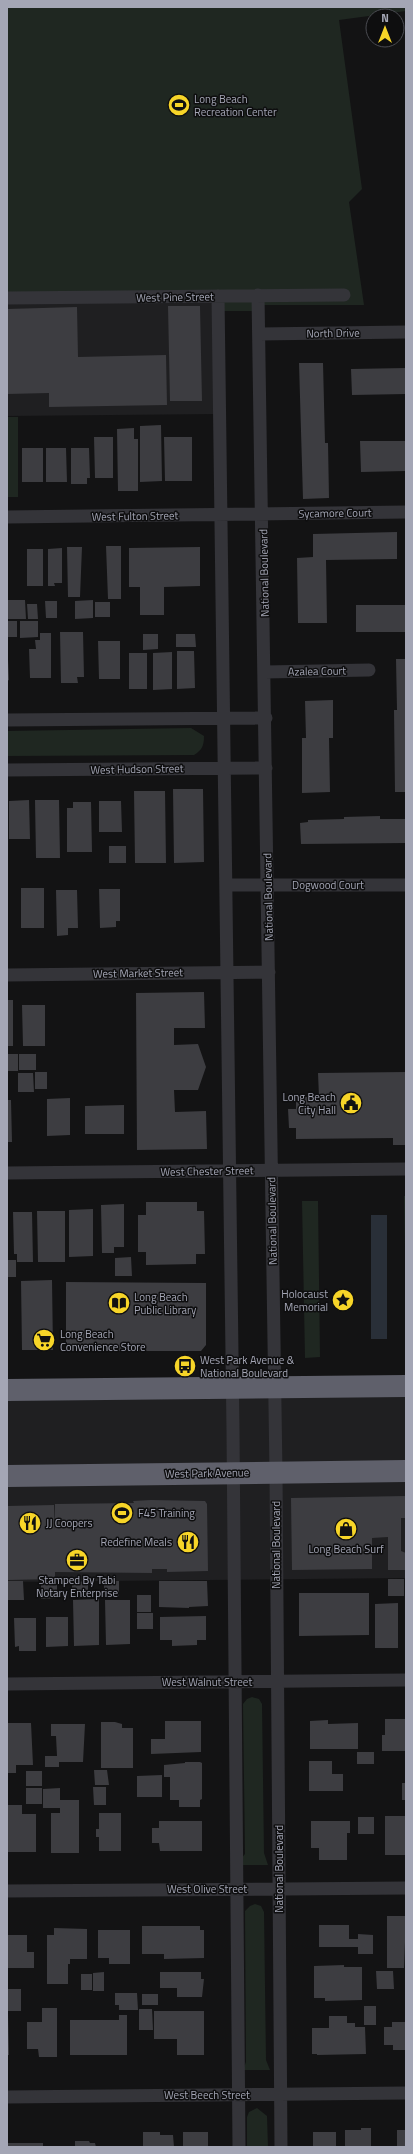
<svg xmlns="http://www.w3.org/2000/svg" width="413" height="2154" font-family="'Titillium Web',sans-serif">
<rect width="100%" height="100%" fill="#131314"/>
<path fill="#1f1f21" d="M217,298L218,414L7,416V301Z
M7,1386H406V1578L7,1582Z"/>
<path fill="#1f2721" d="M7,7H406V11L339,20L362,189L349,202L364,305H259V311H217V298L7,301Z
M7,417H18V497H7Z
M191,728L204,736C204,746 202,750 194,755L7,756V731Z
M404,1196H406V1299Z
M302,1201H318L320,1357L305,1358Z
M252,1697L259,1699L262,1704L264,1853L268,1865H240V1860L245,1854L243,1704L247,1699Z
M255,1904L261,1906L264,1912L266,2060L270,2070H243L246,2062L245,1911L250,1906Z
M257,2108L267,2116L268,2147H247V2117L249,2112Z"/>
<path fill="#292f38" d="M371,1215H387V1339H371Z"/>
<path fill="#3d3d41" d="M168,306H200L202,401H170Z
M77,307L78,357L166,355L167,405L49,407V393L7,394V309Z
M299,363H323L325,443H328L329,498L303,499Z
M406,368V394L352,395L351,369Z
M161,425L162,481L140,482V426Z
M134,428V439H138V491H118L117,429Z
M94,437H113V478H95Z
M164,437H192V481H165Z
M360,441H406V471L361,472Z
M22,448H43V482H22Z
M46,448H66L67,482H46Z
M71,448H89L90,478H87V484H71Z
M397,532V559L326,560L327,623H298L297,558L313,557V534Z
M106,546H121V599H108Z
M67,547H82L80,597H68Z
M200,547V586L164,587V615H140V587H129V548Z
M62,548V583H54L55,586H48V549Z
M27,549H43V586H27Z
M7,600H25L26,619H8Z
M93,600V618L75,619V601Z
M45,601H57V618H46Z
M95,602H110V617H95Z
M27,604H37L38,619H28Z
M356,605H406V632H356Z
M7,621H17V637H7Z
M20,621H38V637L20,638Z
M60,632H83L84,677H77L78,683H61Z
M40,633H51V678H30L29,649H36L35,640H40Z
M143,634H158V649L143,650Z
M176,634H195L196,647H176Z
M98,641H120V679H99Z
M177,651H194L195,688L177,689Z
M172,652V689L153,690V653Z
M129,653H147V689H129Z
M7,659H8L9,680L7,681Z
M396,659H406V792H395L394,710H397Z
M333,700V738H329L330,792L302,793V738H306L305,701Z
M173,789H203L204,862L174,863Z
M134,791H165L166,863H135Z
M29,800L30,839H9V801Z
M35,800H59L60,858H36Z
M99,801H121L122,832H99Z
M73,802H91L92,852H67V808H73Z
M380,816V819H406V843L301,844L300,823L308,822V820L344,819V817Z
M109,846H126V863H109Z
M21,888H44V928H21Z
M99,889H120V921H116V927L100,928Z
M56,890H77L78,928H68V935L57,936Z
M204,992L205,1028H174V1045L198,1044L206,1067L198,1090H174L175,1112L206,1111L207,1149L137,1150L136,993Z
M7,1000H13V1046H7Z
M22,1005H45V1046H23Z
M7,1054H18V1071H7Z
M19,1054H36V1070H19Z
M35,1072H47V1089H35Z
M406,1072V1145H393V1138L296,1139V1128H289L288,1109H296V1097H319L318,1073Z
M18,1073H33L34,1092H18Z
M70,1098V1135L47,1136V1099Z
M7,1100H11L12,1142H7Z
M124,1105V1134H85V1106Z
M146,1202H197V1211H204L205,1254H196V1264L146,1265V1252H138V1215H146Z
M124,1204V1247H114V1253H102L101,1205Z
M93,1209V1256L69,1257V1210Z
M37,1211H65V1262H38Z
M13,1212H32L33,1262H17V1254H14Z
M131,1257L132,1276H115V1258Z
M7,1260H16V1277H7Z
M52,1280L53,1350H22L21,1281Z
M66,1282L206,1283V1345L201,1351H99V1347L66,1348Z
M406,1496V1518H401V1551L406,1553V1570H388V1537L372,1538V1569L292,1570L291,1498Z
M151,1500L205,1501L207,1504L208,1571L167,1572V1569H152V1573L55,1572V1579L8,1580L7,1506L54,1505L55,1531V1504L134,1503L133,1501Z
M388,1579H404V1596H388Z
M7,1581H23L24,1600H8Z
M88,1581V1598H72V1582Z
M104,1581H119V1597H104Z
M159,1581H207L208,1606L189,1607V1608L159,1607Z
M41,1582H57V1598L41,1599Z
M299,1593H369V1635L299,1636Z
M137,1595H151V1612H137Z
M99,1599V1645L74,1646L73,1600Z
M105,1600H130V1644L106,1645Z
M398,1603V1648H375V1604Z
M137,1613H153V1629H137Z
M206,1616V1640H197V1645L172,1646V1640H160V1617Z
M46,1617H68V1646L46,1647Z
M14,1618H36V1651H19V1646L15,1647Z
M385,1719H406V1751H382V1735H385Z
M328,1720V1724L358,1723V1749H310V1721Z
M165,1721H201V1752L151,1754V1739H165Z
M101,1722H115L122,1724V1728H133V1768H101Z
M7,1723H31L33,1765H16V1773H7Z
M51,1724H85L83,1762H59V1767H45V1756H57L56,1736H51Z
M357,1752H374V1764H357Z
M309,1761H332V1774H343V1791H309Z
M185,1762H200L202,1763V1799L200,1800V1807H179V1800H170V1777H164V1765L185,1763Z
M94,1770H107L109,1785H95Z
M26,1771H42V1786H26Z
M162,1775V1797H137V1776Z
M402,1783H406V1800H402Z
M93,1787H106V1805H94Z
M26,1788H42V1804H26Z
M60,1788V1808H43V1789Z
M60,1800H79V1853H51V1813H60Z
M7,1805H22V1814H36V1852H7Z
M99,1813H121V1851H99V1837H96V1829H99Z
M385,1816H406V1855H385Z
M358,1817H374V1834H358Z
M159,1821H202V1851H160L159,1843H152V1828H159Z
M311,1821H350V1833H347V1860H319V1848H311Z
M387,1916H406L404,1968H387Z
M319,1925H349V1939H358V1934L373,1935V1954H358V1947H319Z
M142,1926H200V1930H204V1958L164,1959V1954H142Z
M54,1928L87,1929V1959H70V1964H68V1984H47V1935H54Z
M98,1930H130V1964H109V1958H98Z
M7,1935H27V1952H34V1968H7Z
M344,1965V1967H362V2000L325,2001V1998H314V1966Z
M376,1971H393L394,1989H377Z
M104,1972V1991H93V1973Z
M160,1972H201V1979H204L202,1997H177V1988H160Z
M81,1974H92V1990H81Z
M7,1989H21V2011H7Z
M115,1993H137L138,2010H119V2005H115Z
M142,1994H158V2005H142Z
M364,2006H376V2025H364Z
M42,2008H57V2057H39L38,2049H27V2022H42Z
M139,2009H152L153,2030H139Z
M154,2011H204V2055H177V2039H154Z
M7,2013H8L9,2055H7Z
M119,2015H127V2055H70V2020H119Z
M329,2016H347V2023H355V2027H365L366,2054L317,2055V2054H312V2028H329Z
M392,2022H406V2050H393V2045H384V2027H392Z
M361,2128H371V2147H345V2130H361Z
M397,2130H406V2147L397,2146Z
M143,2132H160V2135H173L174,2147H143Z
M183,2132H208V2147H183Z
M313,2132H336V2147H313Z
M75,2141H89L90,2143H95L96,2147H75Z
M7,2143H43V2147H7Z"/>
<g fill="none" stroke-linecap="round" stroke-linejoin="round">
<path stroke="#343439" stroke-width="13" d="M258,295L276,1472L281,2147
M218,296L233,1430L239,2147
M7,298L344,295
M259,334L406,332
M7,517L406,512
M265,672L369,670
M7,720L266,718
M7,770L266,768
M226,885H406
M7,975L269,972
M7,1173L406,1169
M7,1684L406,1680
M7,1891L406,1888
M7,2097L406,2093"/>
<path stroke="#5f606b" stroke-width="22" d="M7,1390L406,1386
M7,1476L406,1471"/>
</g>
<defs>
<g id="stadium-disc" transform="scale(1.15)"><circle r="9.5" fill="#f7d528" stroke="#0e0e0f"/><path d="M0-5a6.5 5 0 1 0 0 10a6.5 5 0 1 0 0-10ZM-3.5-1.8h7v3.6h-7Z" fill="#111"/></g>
<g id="civic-disc" transform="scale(1.15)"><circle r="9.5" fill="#f7d528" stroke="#0e0e0f"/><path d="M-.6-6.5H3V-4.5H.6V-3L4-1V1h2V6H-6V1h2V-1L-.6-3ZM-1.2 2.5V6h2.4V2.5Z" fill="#111"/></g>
<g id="sight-disc" transform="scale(1.15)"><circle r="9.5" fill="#f7d528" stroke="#0e0e0f"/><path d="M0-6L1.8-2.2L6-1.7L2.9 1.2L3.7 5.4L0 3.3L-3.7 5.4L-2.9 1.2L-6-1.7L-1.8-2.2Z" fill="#111"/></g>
<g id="library-disc" transform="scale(1.15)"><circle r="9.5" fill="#f7d528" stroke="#0e0e0f"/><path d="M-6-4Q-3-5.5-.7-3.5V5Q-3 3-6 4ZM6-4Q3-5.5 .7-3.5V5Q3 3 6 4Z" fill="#111"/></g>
<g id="supermarket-disc" transform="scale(1.15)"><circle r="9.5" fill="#f7d528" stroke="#0e0e0f"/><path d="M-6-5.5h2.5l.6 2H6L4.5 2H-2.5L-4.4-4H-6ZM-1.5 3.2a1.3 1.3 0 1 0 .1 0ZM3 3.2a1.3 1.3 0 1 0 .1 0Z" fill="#111"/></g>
<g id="bus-disc" transform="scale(1.15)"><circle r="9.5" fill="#f7d528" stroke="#0e0e0f"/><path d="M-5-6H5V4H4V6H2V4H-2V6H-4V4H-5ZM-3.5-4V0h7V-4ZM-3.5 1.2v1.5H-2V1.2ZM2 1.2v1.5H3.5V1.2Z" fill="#111"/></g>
<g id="restaurant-disc" transform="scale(1.15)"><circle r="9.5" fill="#f7d528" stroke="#0e0e0f"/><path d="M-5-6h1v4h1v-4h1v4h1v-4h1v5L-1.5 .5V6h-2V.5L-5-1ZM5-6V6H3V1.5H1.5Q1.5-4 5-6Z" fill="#111"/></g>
<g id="shop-disc" transform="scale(1.15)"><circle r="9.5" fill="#f7d528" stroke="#0e0e0f"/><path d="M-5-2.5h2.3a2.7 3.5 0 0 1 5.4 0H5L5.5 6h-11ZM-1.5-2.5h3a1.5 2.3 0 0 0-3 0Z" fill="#111"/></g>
<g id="office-disc" transform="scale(1.15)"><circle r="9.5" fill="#f7d528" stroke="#0e0e0f"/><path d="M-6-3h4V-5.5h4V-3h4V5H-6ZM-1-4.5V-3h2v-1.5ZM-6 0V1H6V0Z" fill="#111"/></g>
</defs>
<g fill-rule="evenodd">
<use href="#stadium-disc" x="179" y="105"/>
<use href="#civic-disc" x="351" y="1103"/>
<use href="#sight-disc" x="343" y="1300"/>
<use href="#library-disc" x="119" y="1303"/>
<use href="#supermarket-disc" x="44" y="1340"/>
<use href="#bus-disc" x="185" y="1366"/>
<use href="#stadium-disc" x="122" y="1513"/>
<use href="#restaurant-disc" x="30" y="1523"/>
<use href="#shop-disc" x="346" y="1529"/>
<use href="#restaurant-disc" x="188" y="1542"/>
<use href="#office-disc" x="77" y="1560"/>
</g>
<g text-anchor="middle" stroke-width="3" stroke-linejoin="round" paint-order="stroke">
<g font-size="11" fill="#a4a6b5" stroke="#0e0e0f" text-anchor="start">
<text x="194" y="103">Long Beach<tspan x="194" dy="13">Recreation Center</tspan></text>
<text x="336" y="1101" text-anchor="end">Long Beach<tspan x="336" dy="13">City Hall</tspan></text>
<text x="328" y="1298" text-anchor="end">Holocaust<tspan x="328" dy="13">Memorial</tspan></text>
<text x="134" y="1301">Long Beach<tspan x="134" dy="13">Public Library</tspan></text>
<text x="60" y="1338">Long Beach<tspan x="60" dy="13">Convenience Store</tspan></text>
<text x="200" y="1364">West Park Avenue &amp;<tspan x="200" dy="13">National Boulevard</tspan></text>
<text x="138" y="1517">F45 Training</text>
<text x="46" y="1527">JJ Coopers</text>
<text x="172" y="1546" text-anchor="end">Redefine Meals</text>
<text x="346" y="1553" text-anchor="middle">Long Beach Surf</text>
<text x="77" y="1584" text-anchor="middle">Stamped By Tabi<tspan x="77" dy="13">Notary Enterprise</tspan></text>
</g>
<g font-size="11" fill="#a4a6b5" stroke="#0e0e0f">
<text transform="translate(175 297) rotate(-1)" y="4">West Pine Street</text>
<text transform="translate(333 333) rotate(-1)" y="4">North Drive</text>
<text transform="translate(335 513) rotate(-1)" y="4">Sycamore Court</text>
<text transform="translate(135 516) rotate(-1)" y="4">West Fulton Street</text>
<text transform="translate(264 573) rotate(-91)" y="4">National Boulevard</text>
<text transform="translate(317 671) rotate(-1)" y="4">Azalea Court</text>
<text transform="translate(137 769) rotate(-1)" y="4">West Hudson Street</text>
<text x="328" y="889">Dogwood Court</text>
<text transform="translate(268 897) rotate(-91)" y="4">National Boulevard</text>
<text transform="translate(138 973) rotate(-1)" y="4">West Market Street</text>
<text transform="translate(207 1171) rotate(-1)" y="4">West Chester Street</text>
<text transform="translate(272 1221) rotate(-91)" y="4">National Boulevard</text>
<text transform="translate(207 1473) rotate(-1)" y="4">West Park Avenue</text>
<text transform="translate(276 1545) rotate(-90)" y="4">National Boulevard</text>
<text x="207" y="1686">West Walnut Street</text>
<text transform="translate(279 1869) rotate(-90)" y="4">National Boulevard</text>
<text x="207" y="1893">West Olive Street</text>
<text x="207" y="2099">West Beech Street</text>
</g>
</g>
<rect width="413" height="2154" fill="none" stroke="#a4a6b5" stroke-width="16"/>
<g transform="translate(385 28)"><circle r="19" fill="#0e0e0f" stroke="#4a4b51"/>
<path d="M0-3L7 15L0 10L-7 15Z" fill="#f7d528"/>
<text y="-6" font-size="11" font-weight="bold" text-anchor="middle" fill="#a4a6b5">N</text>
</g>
</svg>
